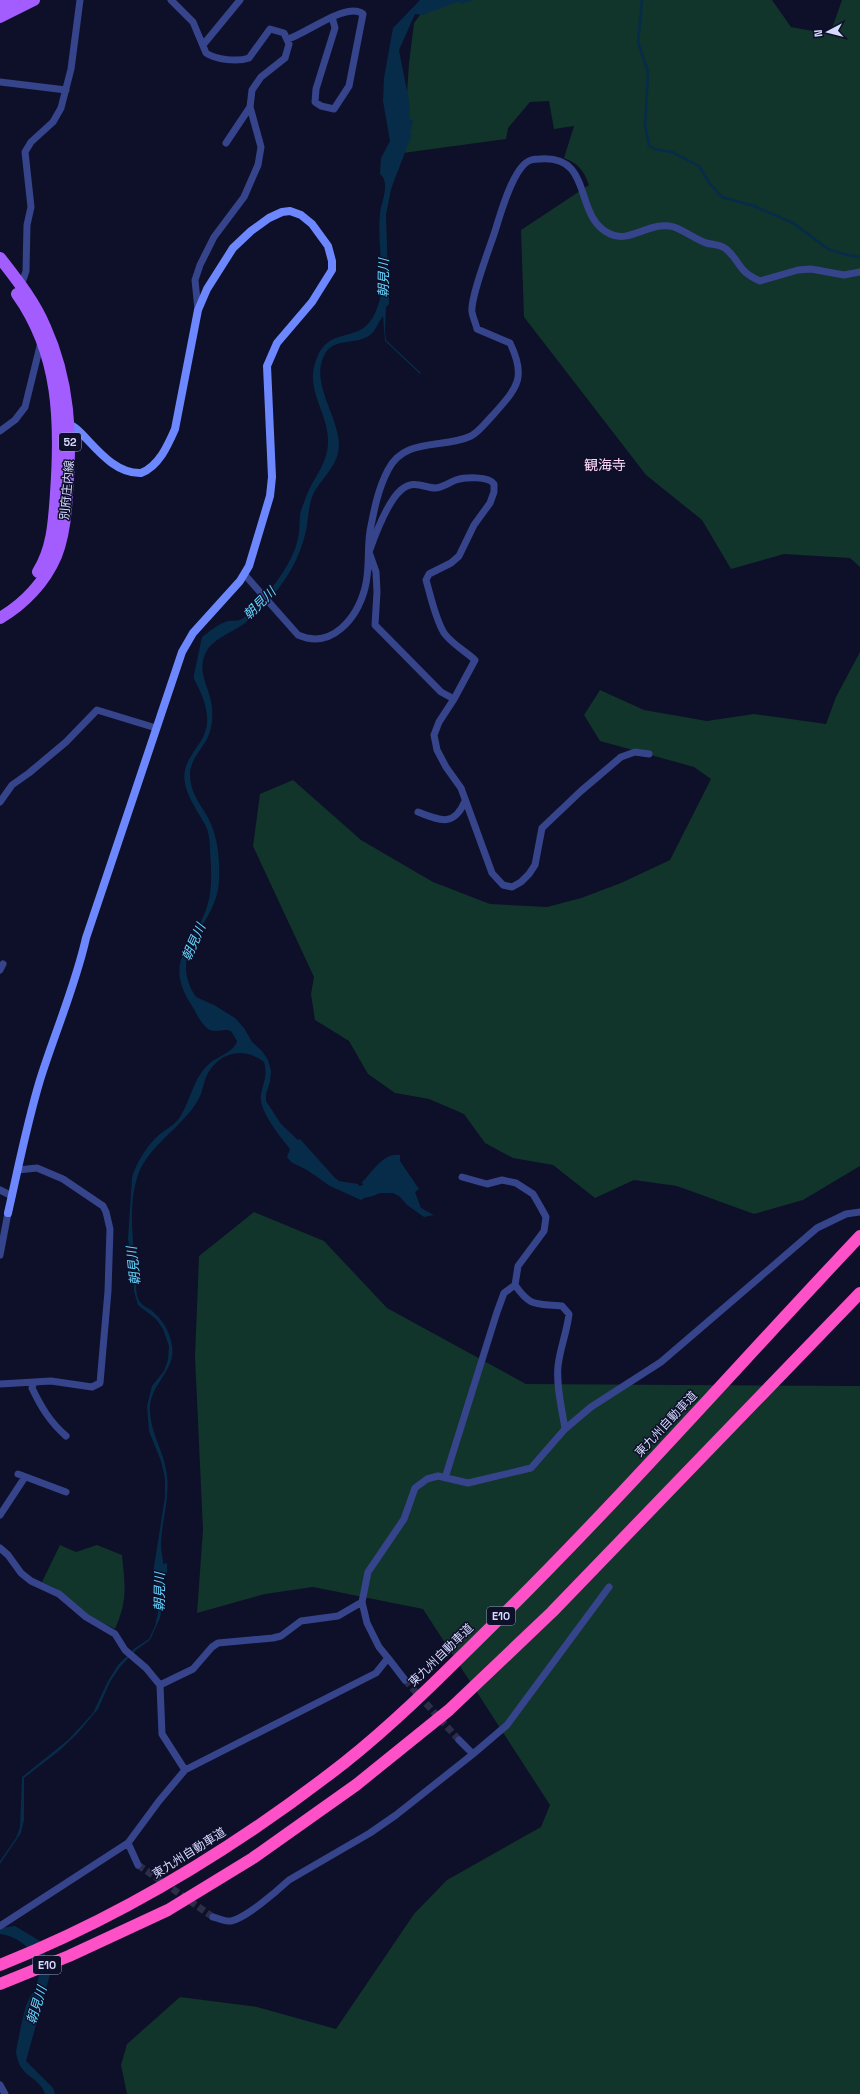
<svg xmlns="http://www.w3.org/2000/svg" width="860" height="2094" font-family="'Space Grotesk','Noto Sans JP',sans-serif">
<rect width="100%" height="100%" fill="#0e0f29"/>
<path fill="#11342b" d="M437,0H772L791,27L830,34L842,0H860V567L850,558L784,554L731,569L702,520L646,475L524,317L521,230L589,185C584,171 579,164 564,158L574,126L554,129L549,101L530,102L508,128L506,139L403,153L409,63L414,23L428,4Z
M860,652V1166L803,1200L754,1214L677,1186L634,1180L595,1198L553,1165L513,1158L485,1143L464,1114L429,1099L395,1093L368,1074L349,1041L315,1020L311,994L314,977L253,846L260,794L293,780L361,840L433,882L490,904L547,907L581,898L621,883L670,860L711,779L694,767L600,741L584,715L600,690L644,710L707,721L754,714L826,724L836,697Z
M254,1212L324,1241L387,1308L526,1384L860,1386V2094H127L121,2065L127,2044L180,1997L257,2007L336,2029L414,1914L447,1880L541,1827L550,1805L423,1609L313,1587L265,1594L197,1613L203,1530L195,1357L199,1256Z
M60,1545L76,1552L97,1545L122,1555C125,1586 128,1600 115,1629L84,1613L57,1589L42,1582Z"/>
<path fill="#072c49" d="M420,0H473L461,4L460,1L422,15L415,14L399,50L409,101L410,120H413L410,134H412L391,189L386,215L389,304L386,307L385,332L386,340L421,373L420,374L385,341L383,316C378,322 376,331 370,335C357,345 336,338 326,352C308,380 338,414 339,444C339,463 326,474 316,489C308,501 309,517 306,531C303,544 298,557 292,568C280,589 264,607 246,622C232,634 210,638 204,657C198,676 211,690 212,708C213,718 212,729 207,739C201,750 190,761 190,774C190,796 204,807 211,824C218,840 220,862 219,879C219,925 164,949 196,997L214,1005L235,1018L244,1028L252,1042L262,1051L268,1060L271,1071L270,1082L266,1094V1101L281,1124L298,1140L300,1139L335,1178L339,1181L358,1184L359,1186L363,1185L362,1182C373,1172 383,1152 400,1155V1161L419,1189L415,1192L421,1208L434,1215L424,1217L407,1205L399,1196L393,1193H380L373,1196L364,1198L361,1200L330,1186L307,1170L291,1162L287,1157L290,1149C281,1138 258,1110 261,1095C263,1082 268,1076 264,1062C243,1046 218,1052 206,1077C204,1082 203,1088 201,1094C188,1125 146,1145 137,1178C128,1208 133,1240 136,1271C137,1281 134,1296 141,1303C143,1306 148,1308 151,1310C162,1319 170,1331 172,1346C176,1370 151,1383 150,1407C149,1432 165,1452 167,1476C170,1500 161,1522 161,1546C161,1552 163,1557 163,1564L167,1563V1572L163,1579V1602L160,1618L150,1640L136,1650L120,1667L110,1682L98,1709L77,1734L60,1750L24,1778V1820L21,1833L0,1864V1861L16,1838L20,1827L22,1777L68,1740L93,1713L108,1681L118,1665L135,1648L149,1639L155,1626L159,1608V1593L153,1573L165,1497V1478L161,1461L149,1431L147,1406L152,1386L164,1371L168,1360L169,1346L163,1329L156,1319L138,1305L134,1291V1273L128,1239L132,1178C135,1165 148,1144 159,1135C166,1129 175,1125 180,1117C191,1100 193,1078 209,1064C216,1057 235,1052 237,1041L231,1031C224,1028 218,1033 210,1030C202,1026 197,1014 192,1006C162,960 193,948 207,907C213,888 211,869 210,850C210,842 209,830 204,823C196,808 181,789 185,770C187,760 195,750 201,741C214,720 204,698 194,679V675L202,637C209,632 217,625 225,622C232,619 238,623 245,617C265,599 293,565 298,538C300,531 299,524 300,517C300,511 304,503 306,497C314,476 329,463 328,439C327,410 305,390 316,360C328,326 356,343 371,320C376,314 379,303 381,295C384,268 377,241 380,214C381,202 391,183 380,174L381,158L390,141L383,101L384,78L393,28Z
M15,1926L40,1941L51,1971L26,2061L53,2088L55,2094H45C40,2076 18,2078 16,2051C19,2036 22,2020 26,2006C29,1997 35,1991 37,1983C46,1959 23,1937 0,1934V1928Z"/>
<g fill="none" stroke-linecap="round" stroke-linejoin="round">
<path stroke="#072c49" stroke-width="2.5" d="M642,0L638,42L648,72L645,124L649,146L655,149L672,152L699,166L710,184L722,197L754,206L793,223L828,249L847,255L860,257"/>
<path stroke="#2c2d49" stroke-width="7" stroke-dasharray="7 3.5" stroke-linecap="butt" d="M405,1680L459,1740
M138,1865L213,1917"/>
<path stroke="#36448b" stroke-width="7" d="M171,0L193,22L206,53C216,60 238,62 249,58L270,29L284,33L289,44L285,58L261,77L252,90L250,107L261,147L258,165L244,197L214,237L200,265L195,280L198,310
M288,39C306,34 347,1 363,14L349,86L334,109L321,106L315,102L316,89L335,28L332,17
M203,45L240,0
M0,82L66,90
M226,143L250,107
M21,286L26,271L27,225L31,207L25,152L31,142L53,122L61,108L71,69L80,0
M0,431L15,420L25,407L41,342
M245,575L298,635C332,650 357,618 365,588C370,569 367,550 370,531C374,510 378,489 388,470C404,437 444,449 471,436C480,431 486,422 493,415C517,388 527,378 510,343L477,329C476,324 473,318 472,312C470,297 491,245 496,228C501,212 514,165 531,160C534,159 538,159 540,159C595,155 572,216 610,234C630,244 650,220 674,227C685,231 695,239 706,243C714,245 720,244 726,249C742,263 737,271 760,281L798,270L811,269L844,275L860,272
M454,699L441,692L375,625L377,592L376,572L369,552C375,535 387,502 401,490C414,479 424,488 436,488C444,487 450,482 456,480C465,477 489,476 494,484V492L490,503L474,525L459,556L451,563L429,574L426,580C431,597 435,618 444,633C452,644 465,651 475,660L454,699L439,722L434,735L437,750L446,767L461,788L492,873L503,885L512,887L521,882L529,874L535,865L542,828L581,791L621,757L635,752L649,754
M0,802L12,785L29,773L66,742L97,710L156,728
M418,812C441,821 454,827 465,801
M0,970L3,964
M18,1170L37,1168L63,1179L103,1206L106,1212L110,1229L108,1291L100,1383L92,1387L51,1381L34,1382L32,1388C41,1407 50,1422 66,1436
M462,1177L487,1184L502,1180L516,1183L533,1194L540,1206L546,1217L544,1231L518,1266L515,1285C531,1308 536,1303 562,1306L569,1314C567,1332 560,1348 558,1366C556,1386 562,1409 565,1429
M0,1190L12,1196
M0,1255L8,1213
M0,1384L34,1382
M18,1474L66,1492
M445,1478L497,1312L504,1293L515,1285
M0,1515L25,1477
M0,1548L8,1555L21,1573L31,1581L59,1594L86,1617L115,1634L125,1650L146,1668L160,1685L162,1734L185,1770
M388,1658L405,1680
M160,1685L193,1669L212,1647L218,1643L273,1638L281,1636L301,1621L338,1616L362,1602
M473,1754L507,1725L609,1587
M128,1843L138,1865
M213,1917C218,1918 226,1922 231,1921C246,1918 277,1891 289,1880L370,1833L396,1815L473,1754L459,1740
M0,1926L128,1843L159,1801L185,1770L376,1673L388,1658L379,1647L367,1623L362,1602L368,1572L404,1519L415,1488L427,1479L438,1476L468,1483L531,1468L565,1429L591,1407L661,1362L817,1228L846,1214L860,1212
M0,2085L5,2094"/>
<path stroke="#6d87ff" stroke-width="8" d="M8,1213C18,1169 27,1123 40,1080C55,1032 75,987 86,938L182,652L193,633L240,581L249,566L270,496L272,477L267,366L277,343L312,302L332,270V261L328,246L312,224L301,215L290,211L282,212L269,218L251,231L233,248L207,289L198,310L175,429C168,445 159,466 141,473C104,474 82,423 66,424"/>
<path stroke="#a35dff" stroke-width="12" d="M0,7L14,0
M0,17L34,0
M0,258C17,280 34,301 45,327C69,380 72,436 67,493C66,515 64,536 56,556C45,582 24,604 0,618
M17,294C60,354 61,423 56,493C54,521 53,548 38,572"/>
<path stroke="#ff51c7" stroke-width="12" d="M0,1965C123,1916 239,1845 344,1763C401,1718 452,1665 503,1615C626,1493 741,1362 860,1236
M0,1984L69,1956L168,1910L253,1858L356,1785L449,1710L552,1612L860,1293"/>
</g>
<g text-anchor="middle" stroke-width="3" stroke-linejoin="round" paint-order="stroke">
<g fill="#0e0f29" stroke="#9a9dbf" stroke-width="1">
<rect x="59" y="433" width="22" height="18" rx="3"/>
<rect x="487" y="1607" width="28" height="18" rx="3"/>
<rect x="33" y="1956" width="28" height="18" rx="3"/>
</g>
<g font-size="11" font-weight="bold" fill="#d6daff">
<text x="70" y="446">52</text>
<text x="501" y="1620">E10</text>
<text x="47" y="1969">E10</text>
</g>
<g font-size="12" fill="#d6daff" stroke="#0e0f29">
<text transform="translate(67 490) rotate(-85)" y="4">別府庄内線</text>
<text transform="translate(666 1424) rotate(-47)" y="4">東九州自動車道</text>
<text transform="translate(441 1655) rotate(-44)" y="4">東九州自動車道</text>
<text transform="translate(189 1853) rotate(-32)" y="4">東九州自動車道</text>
</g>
<g font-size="13" font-style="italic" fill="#64d6ff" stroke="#0e0f29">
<text transform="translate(383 278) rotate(-89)" y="5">朝見川</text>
<text transform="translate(259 603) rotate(-45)" y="5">朝見川</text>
<text transform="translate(193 942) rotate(-66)" y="5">朝見川</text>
<text transform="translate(133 1266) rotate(-96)" y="5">朝見川</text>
<text transform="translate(159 1592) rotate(-89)" y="5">朝見川</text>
<text transform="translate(36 2005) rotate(-73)" y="5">朝見川</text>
</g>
<g font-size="14" fill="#ffd8f9" stroke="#0e0f29">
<text x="605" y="470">観海寺</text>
</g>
</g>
<g transform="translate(828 32) rotate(263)" stroke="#0e0f29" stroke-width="3" paint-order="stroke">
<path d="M0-3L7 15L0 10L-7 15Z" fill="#d6daff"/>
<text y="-6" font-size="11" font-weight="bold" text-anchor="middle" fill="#d6daff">N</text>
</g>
</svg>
